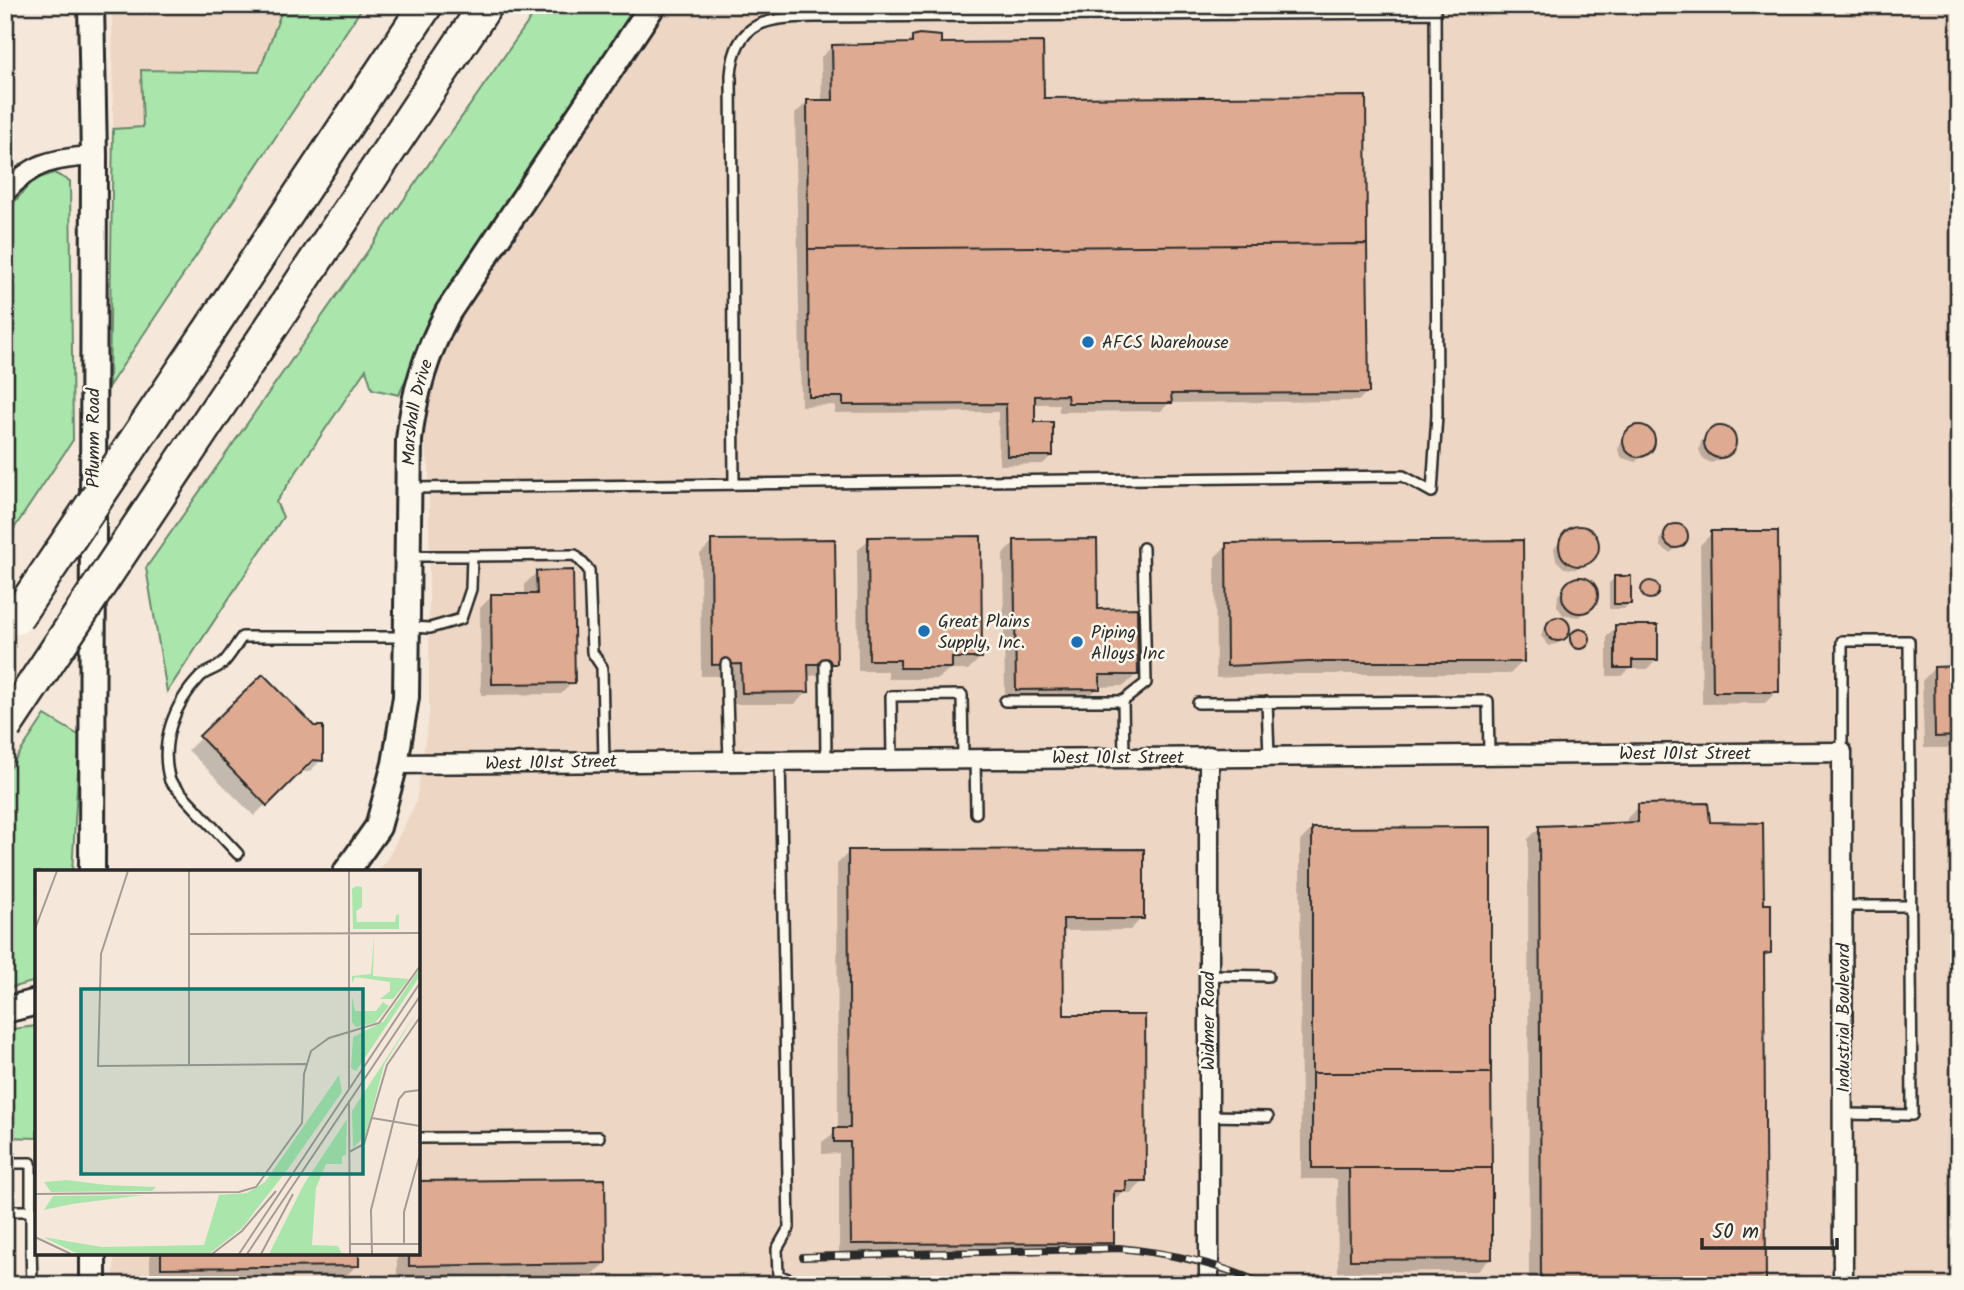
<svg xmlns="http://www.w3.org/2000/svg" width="1964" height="1290" font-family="Kalam,sans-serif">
<rect width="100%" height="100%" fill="#f5e8da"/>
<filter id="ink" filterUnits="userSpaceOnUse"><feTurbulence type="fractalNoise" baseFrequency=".0143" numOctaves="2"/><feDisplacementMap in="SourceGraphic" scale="14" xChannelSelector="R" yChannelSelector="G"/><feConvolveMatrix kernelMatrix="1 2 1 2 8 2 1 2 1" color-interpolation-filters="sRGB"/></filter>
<g filter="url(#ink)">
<path fill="#eed6c4" d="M112,5H284L259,72L142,70L143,127L113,129Z
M666,5H1959V1285H114V1253H418V872H377L389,856L416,802L429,715V467L423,441L428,392L436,359L451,329Z"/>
<path fill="#aae6ac" stroke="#6a886c" stroke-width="2" d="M284,5H364L109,386L113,129L143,127L141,70L259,72Z
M540,5H637L437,306L399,395L372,389L366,369L276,502L283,517L167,692L146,568Z
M54,173L70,181L73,440L5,542V213L33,180Z
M45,715L80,736L72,872H37V981L5,989V775Z
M37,1026V1138L5,1137V1030Z"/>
<path fill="#0003" d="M913,38L940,45L1042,100L1367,392L1358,401L1169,403L1161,411L1059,412V404H1033V424L1052,455L1043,464L999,465L998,412L835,413V405L801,406L795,114L807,102H822L821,57L834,45H905Z
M1638,427L1647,429L1653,437L1650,451L1635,462L1622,458L1618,450L1623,437Z
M1719,428L1728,430L1735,443L1725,458L1711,463L1703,459L1699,450L1701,441Z
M1673,527L1683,529L1686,534L1682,544L1670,553L1660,546L1661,537Z
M1574,528L1585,529L1596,541L1595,552L1576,569L1564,568L1556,560L1554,548Z
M1712,533L1777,691L1765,703L1702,704L1700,545Z
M869,539L980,658L968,670H948L938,679H888V671H858L857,551Z
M712,542L835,663L823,675L807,676V692L795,704H730V676H701L700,554Z
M1015,542L1096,611L1137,674L1124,686L1098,687L1086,700L1005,702L1003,554Z
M1227,545L1522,662L1510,674H1294L1216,678L1215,557Z
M537,572L573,682L561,694L481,695L480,608L492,596H525V584Z
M1615,578L1629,603L1624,609H1609V583Z
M1583,579L1595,589L1596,599L1579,617L1563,615L1557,606L1558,595L1572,580Z
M1640 592a8 8 0 1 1 16 0a8 8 0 1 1-16 0Z
M1559,619L1565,621L1568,631L1559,643L1549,646L1541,636L1543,629Z
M1616,627L1656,660L1647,669H1629L1622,676H1607V636Z
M1570 641a9 9 0 1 1 18 0a9 9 0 1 1-18 0Z
M1959,667V748H1924L1922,681L1934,668Z
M263,676L321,760L309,772H303L312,764V759L254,816L188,750Z
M1639,806L1708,823L1762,906L1769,952L1762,959L1764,1285H1529L1528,839L1540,827L1627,824V818Z
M1312,829L1490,1259L1478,1271L1338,1272L1337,1179H1301L1300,841Z
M849,852L1142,918L1130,930L1062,931V1017L1144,1180L1132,1193H1122L1112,1202V1242L1100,1254L839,1255V1153L822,1154V1142L838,1130L837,864Z
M150,1253H357V1265L345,1277L150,1280Z
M397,1253H418L605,1263L592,1275L397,1277Z"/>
<path fill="#deab92" stroke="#2b2b2b" stroke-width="2" d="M919,34L941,36V43L1043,42L1044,98L1366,96L1367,244L808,249L807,100H833L832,45L912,43V36Z
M1367,244L1369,393L1171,394L1172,403H1068L1067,395L1035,396V422H1053V456H1007L1006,404L843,405V397H809L808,249Z
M1623 441a16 16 0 1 1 32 0a16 16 0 1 1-32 0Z
M1704 442a16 16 0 1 1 32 0a16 16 0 1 1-32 0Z
M1664 536a12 12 0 1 1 24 0a12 12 0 1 1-24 0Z
M1559 546a20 20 0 1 1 40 0a20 20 0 1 1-40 0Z
M1711,531H1778L1779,692H1713Z
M981,536L982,658H952V668H900V660H869L868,537Z
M835,539L837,664H808L809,692L742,693L741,664L712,665L711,540Z
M1097,539L1098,609L1137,608L1138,675H1100V689L1016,690L1014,540Z
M1523,540L1524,662H1308L1227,666L1226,543Z
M573,570L575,683L492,684L491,594H537L536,571Z
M1614,576H1631V604H1614Z
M1562 595a18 18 0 1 1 36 0a18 18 0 1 1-36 0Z
M1641 590a9 9 0 1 1 18 0a9 9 0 1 1-18 0Z
M1546 629a12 12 0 1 1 24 0a12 12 0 1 1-24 0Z
M1615,625H1658V660H1632V668H1615Z
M1570 639a10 10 0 1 1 20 0a10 10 0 1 1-20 0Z
M1959,666V736L1935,737L1934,667Z
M263,674L314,726H323V761L313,760L267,806L199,736Z
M1708,803L1710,822L1763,823L1764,904H1771V953L1764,954L1766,1285H1541L1539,826L1638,822V804Z
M1491,827V1073H1312V828Z
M1144,849V919H1063L1064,1015H1145L1146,1181H1126V1191H1114V1243L851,1244L850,1142H834V1128H850L848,850Z
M1312,1073H1491L1492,1168H1312Z
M1349,1168H1492V1259L1350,1260Z
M605,1179L606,1263L409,1266V1253H418V1181Z
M161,1253H359V1266L161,1268Z"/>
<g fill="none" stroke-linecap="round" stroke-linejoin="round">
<g stroke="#2b2b2b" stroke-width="14">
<path id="lane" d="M817,5V17
M734,484L731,75C735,18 771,18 817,17L1435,13
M410,488L1403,476L1432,492L1437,415L1435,5
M408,556H472L471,589L461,619L430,628L409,627
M472,556L575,555L589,570L592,652L602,667L604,762
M726,664L729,761
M825,664L826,760
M1005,701H1123L1124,757
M1123,701L1146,683L1143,548
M1267,702L1269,756
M1198,703L1488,701L1489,754
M1842,752V641H1909L1912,1115L1843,1114
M975,758L976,813
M892,759L891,696L962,695L963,758
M780,760L789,1228L777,1249L778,1275L800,1284L810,1285
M238,854L170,781C159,744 173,705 200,677C206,671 217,669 223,663C230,656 236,645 242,637H406
M1842,906H1910
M1208,975L1268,976
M1208,1116L1268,1117
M418,1138L599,1137
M5,1163H31V1246L37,1247
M5,1211H31
M31,1246L32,1285"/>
</g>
<g stroke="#2b2b2b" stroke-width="23">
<path id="street" d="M5,193C34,161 53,159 94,156
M395,764L1842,752L1843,1285
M1209,1285V756"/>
</g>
<g stroke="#2b2b2b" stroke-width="30">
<g id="secondary">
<path d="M91,5L94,156L92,872"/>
<path id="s1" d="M346,872L378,827L395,764L406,697L409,440C414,393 426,354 448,312L653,5"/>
<path d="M5,1010L37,1002"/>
<path d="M93,1253V1285"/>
</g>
</g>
<g stroke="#2b2b2b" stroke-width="37">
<path id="highway" d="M205,337L426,5
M180,464L486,5"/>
</g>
<path stroke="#2b2b2b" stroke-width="3.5" stroke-dasharray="2 5" stroke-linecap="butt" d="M9,1260V1278"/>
<use href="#lane" stroke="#fbf7ec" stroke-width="9"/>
<use href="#street" stroke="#fbf7ec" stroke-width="18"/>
<use href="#secondary" stroke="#fbf7ec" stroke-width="24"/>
<use href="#highway" stroke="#fbf7ec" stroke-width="32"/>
<g stroke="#2b2b2b" stroke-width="8">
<path id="rail" d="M803,1257L1119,1248C1170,1253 1218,1263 1265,1285"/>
</g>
<use href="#rail" stroke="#fbf7ec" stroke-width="5" stroke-dasharray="16" stroke-linecap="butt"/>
<g stroke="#2b2b2b" stroke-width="37" stroke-linecap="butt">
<path id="highway-bridge" d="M16,618L205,337
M5,727L180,464"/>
</g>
<use href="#highway-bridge" stroke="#fbf7ec" stroke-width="32"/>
</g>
</g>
<g fill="#1f6fb2" stroke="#fbf7ec" stroke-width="2.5">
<circle cx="1088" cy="342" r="7"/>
<circle cx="924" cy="631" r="7"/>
<circle cx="1077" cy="642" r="7"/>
</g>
<g text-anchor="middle" stroke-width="5" stroke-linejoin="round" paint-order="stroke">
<g font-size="18" fill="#2b2b2b" stroke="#fbf7ec" text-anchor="start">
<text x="1102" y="348">AFCS Warehouse</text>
<text x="938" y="627">Great Plains<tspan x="938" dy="21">Supply, Inc.</tspan></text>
<text x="1091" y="638">Piping<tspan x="1091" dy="21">Alloys Inc</tspan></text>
</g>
<g font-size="18" fill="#2b2b2b" stroke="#fbf7ec">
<text dy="6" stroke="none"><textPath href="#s1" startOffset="474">Marshall Drive</textPath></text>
<text transform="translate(93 438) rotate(-90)" y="6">Pflumm Road</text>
<text x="1685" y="759">West 101st Street</text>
<text x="1118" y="763">West 101st Street</text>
<text transform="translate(551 762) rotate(-1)" y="6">West 101st Street</text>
<text transform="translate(1843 1018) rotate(-90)" y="6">Industrial Boulevard</text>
<text transform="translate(1208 1021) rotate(-90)" y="6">Widmer Road</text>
</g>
</g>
<g transform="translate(35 870)">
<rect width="385" height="385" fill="#f5e8da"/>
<path d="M321,16L327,17V37L321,41L322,52H360L361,45L364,44V59H318L317,19ZM339,65L338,106L374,109L358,129H345L355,121V112L320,107L317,113V106L336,104ZM385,98V106L321,201L316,198L318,167L349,151ZM317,127L320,141H341L348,132L354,136L340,153L321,157L317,152ZM385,137L349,195L331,265L318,278L317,241ZM304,205L307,222L253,299L207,358L174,384H43L8,367L67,377L169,375L184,325L212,323L230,312ZM312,249L311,285L307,286V294H291L281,318L277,375L303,376L307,384H234L269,314ZM31,310L72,315L121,317L117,321L16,322L9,312ZM109,325L37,334L9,340L18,326Z" fill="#aae6ac"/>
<path fill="none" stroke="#a49c94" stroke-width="2" d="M93,1L66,84L63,196L271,194M154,1V195M0,59L22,1M153,64L385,63M314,219V1M314,230L315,384M337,248L385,256M314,282L329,274L352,195L385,147M0,324L204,322L221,317L267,253L269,204L276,181L294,168L344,153L385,96M0,367L36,384M315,374H385M369,374V342L385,284M177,384L207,361L241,321M204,384L385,113M212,384L385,126M226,384L258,324M337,384L336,340L364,229L370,222L385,220"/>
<path fill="#0f766e" fill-opacity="0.15" stroke="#0f766e" stroke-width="3.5" d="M46,119H328V304H46Z"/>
<rect width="385" height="385" fill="none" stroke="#2b2b2b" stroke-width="3.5"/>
</g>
<rect width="1964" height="1290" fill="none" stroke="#fbf7ec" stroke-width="28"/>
<rect x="14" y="14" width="1936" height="1262" fill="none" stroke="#2b2b2b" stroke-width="2.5" filter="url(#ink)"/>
<path d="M1702 1238v10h135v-10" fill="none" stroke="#2b2b2b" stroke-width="3.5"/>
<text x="1712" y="1238" font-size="21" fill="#2b2b2b" stroke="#fbf7ec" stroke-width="5" paint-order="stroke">50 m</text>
</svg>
